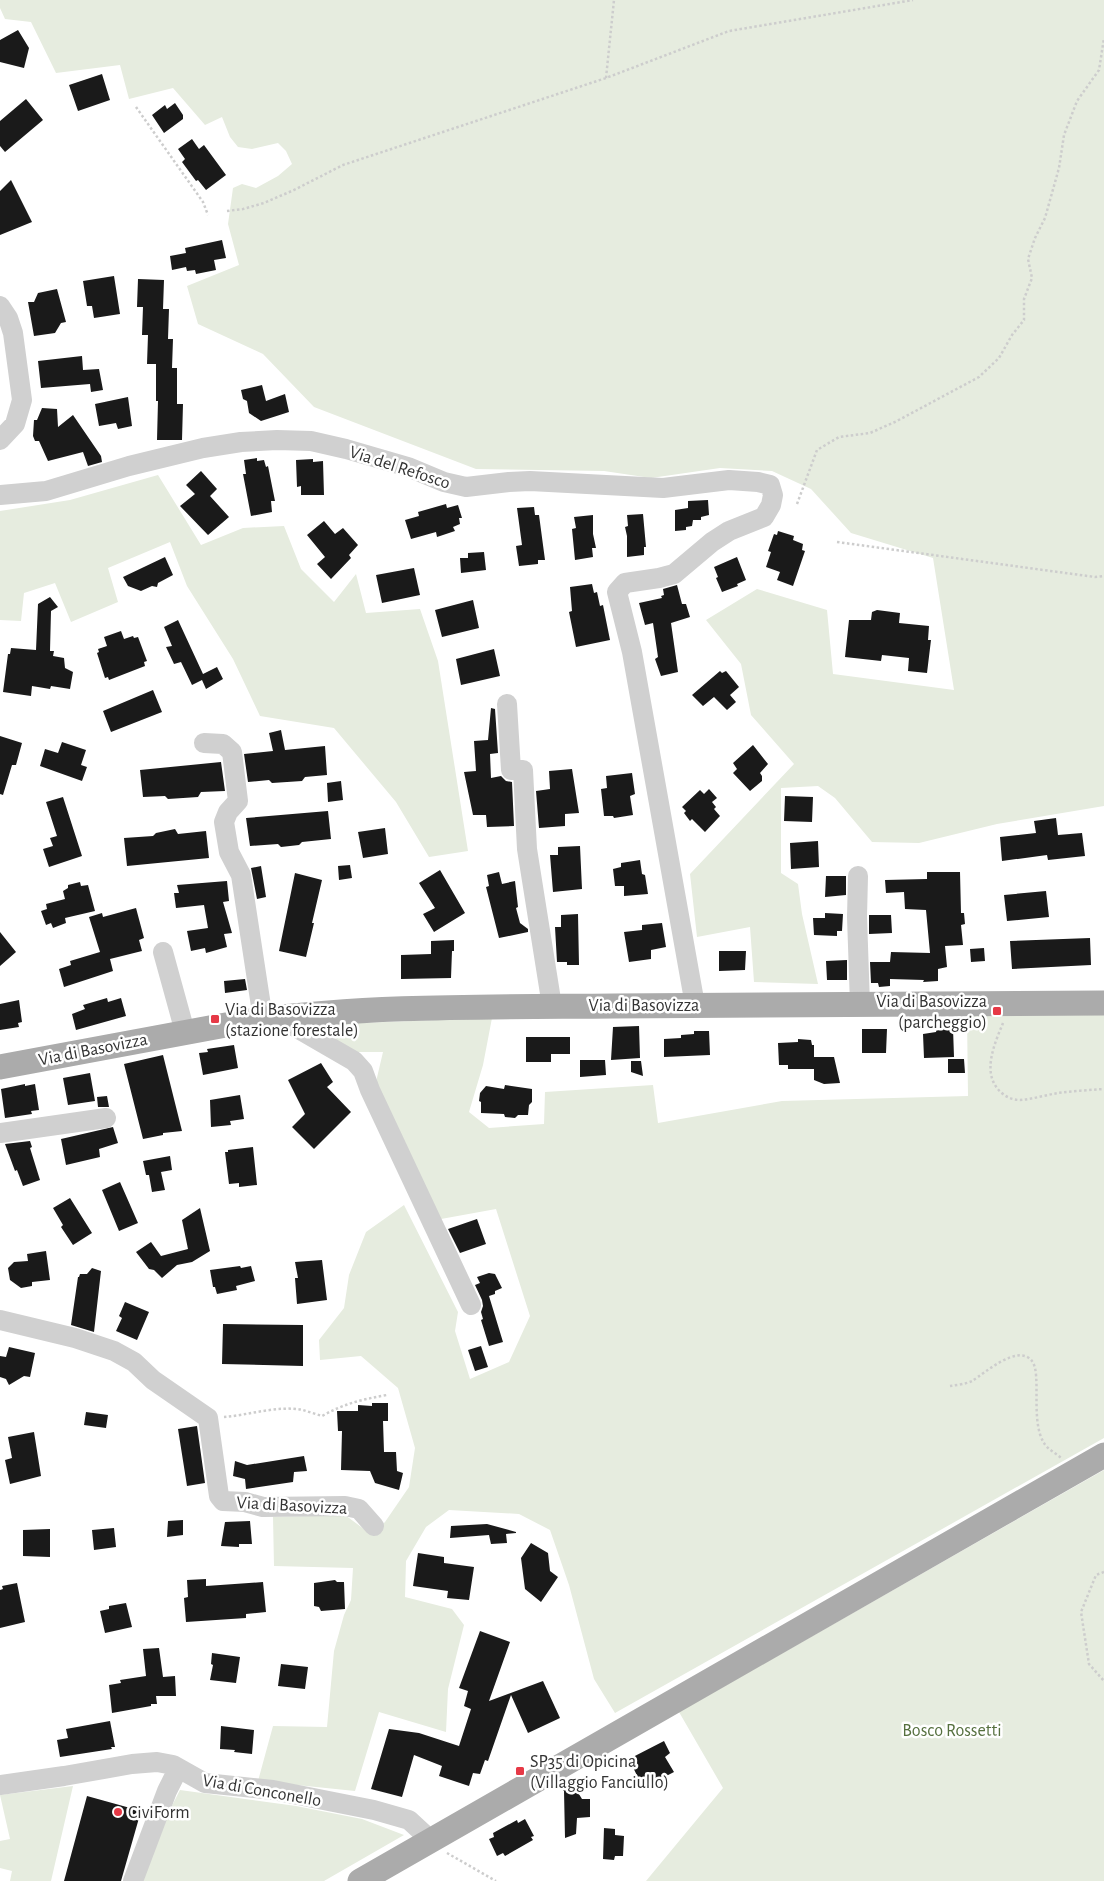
<svg xmlns="http://www.w3.org/2000/svg" width="1104" height="1881" font-family="'Alegreya Sans',sans-serif">
<rect width="100%" height="100%" fill="#fff"/>
<path fill="#e6ecdf" d="M0,0H1104V806L997,824L919,843L872,842L835,798L818,786L781,788V873L798,884L802,914L818,984L754,982L750,927L697,937L690,874L794,764L751,715L741,664L706,620L757,589L827,610L833,674L954,690L933,558L851,533L811,489L772,471L720,468L651,478L604,471L476,469L314,407L263,354L198,324L187,286L239,265L228,224L233,188L242,184L256,188L278,176L292,164L286,151L278,143L252,149L238,147L230,137L222,117L205,125L173,88L129,99L120,65L56,73L31,22L5,19L0,8Z
M158,475L201,545L243,528L284,526L301,569L334,602L356,574L366,613L420,609L438,661L468,851L429,857L396,802L334,728L260,716L233,659L187,586L170,542L108,568L118,602L71,622L55,583L24,593L21,621L0,620V511L70,500Z
M1104,1013V1438L615,1713L594,1679L569,1585L550,1530L519,1514L449,1510L426,1527L406,1561L405,1597L452,1609L464,1625L448,1689L446,1732L379,1712L355,1791L258,1781L273,1726L327,1727L334,1651L344,1615L351,1600L353,1568L274,1566L273,1517L345,1515L372,1535L385,1522L409,1487L415,1448L398,1388L361,1356L320,1360L319,1340L344,1308L349,1275L366,1232L404,1205L458,1312L455,1331L470,1379L509,1362L530,1316L496,1209L441,1219L375,1086L383,1052H354L305,1025L492,1018L483,1065L469,1112L489,1128L544,1124L545,1092L653,1085L658,1123L782,1101L968,1096L967,1015Z
M1104,1470V1881H646L723,1788L679,1712Z
M73,1786L51,1881H10L12,1871L0,1868V1841L10,1839L0,1795Z
M180,1790L296,1806L362,1819L404,1835L324,1881H143L158,1833Z"/>
<path fill="#1a1a1a" d="M18,30L29,48L24,68L0,62V40Z
M102,74L110,100L78,111L69,85Z
M26,99L43,120L5,152L0,146V121Z
M175,103L183,115V119L164,133L152,115L165,105L167,109Z
M192,139L199,149L204,145L226,175L206,190L198,180L196,181L182,162L185,159L178,149Z
M11,180L32,222L0,235V191Z
M222,240L226,258L214,260L216,270L196,274L195,270L187,271L186,267L172,270L170,256L186,253L185,248Z
M114,276L120,314L94,318L92,306H87L83,281Z
M138,279L164,280L163,309H169L168,339H173L172,368H177V404H183L182,440H157L158,401H156V364H147L148,335H142L143,307H137Z
M57,289L66,322L61,323L55,333L34,336L28,302H34L38,293Z
M82,356L83,370L99,369L103,390L91,392L90,384L41,388L38,361Z
M262,385L266,401L285,394L289,412L261,421L249,413L247,401L243,399L241,390Z
M128,397L132,426L118,429L116,423L99,426L95,404Z
M42,408L57,409L58,427L73,415L101,456L102,462L88,466L83,452L48,461L39,441H35L33,436L34,420H37Z
M257,458V461L264,460L266,467L268,466L275,501H271L272,512L251,516L243,474H246L244,460Z
M313,459V462L323,461L324,495H301V486L297,487L296,460Z
M201,471L217,489L210,496L229,517L208,535L180,506L195,494L186,485Z
M708,500L709,515L701,517V520H693L692,526L686,527V530L675,531V510L688,508V501Z
M446,504L447,508L458,505L462,518H459L460,524L453,527L455,531L437,537L436,532L411,539L405,520L419,516L418,512Z
M534,507L535,515H539L545,560H538V564L519,566L516,546L522,545L517,508Z
M643,514L646,547H644V555L627,557V536L625,527L628,526L627,515Z
M593,515V534L596,548H592L593,557L575,560L572,529L576,528L574,517Z
M324,521L335,534L343,528L358,545L349,555L351,558L331,579L317,564L325,557L307,535Z
M778,531L794,536L793,540L803,544L802,550L805,551L793,586L777,580L780,572L766,567L771,552L768,551L774,534L777,535Z
M484,552L486,570L461,573L460,558H468V553Z
M165,557L173,575L158,583L157,587L152,586L141,591L128,586L123,577Z
M737,557L746,580L737,584L738,586L722,592L716,578L718,577L714,567Z
M414,568L420,595L382,603L376,575Z
M592,584L594,593L597,592L600,606L603,605L610,640L576,647L569,612L572,611L570,587Z
M677,585L682,604H686L690,617L671,623L678,672L661,676L655,659L658,657L653,623L645,625L639,603L662,598L661,596L664,595L663,589Z
M50,597L58,607L51,611L50,651H54L53,656L64,658L65,668L73,672L70,689L51,686L50,689L32,686L31,696L3,692L8,654H10L11,648L36,650L38,604Z
M473,600L479,628L442,637L435,610Z
M877,610L900,613L899,623L929,626L928,640H931L927,673L908,671L909,658L882,655L881,661L845,657L849,620H871L872,612Z
M178,620L203,674L217,667L223,679L206,689L202,680L192,685L181,662L174,664L166,647L172,646L164,627Z
M121,631L124,639L133,636L134,638L138,637L147,661L144,662L145,666L109,680L108,677L105,678L97,653L99,652L98,649L107,646L104,637Z
M494,649L500,676L461,685L456,659Z
M720,671L722,673L726,671L739,687L730,695L736,702L727,710L714,697L703,706L692,695Z
M153,690L162,712L111,732L103,711Z
M491,708L495,709L498,753L490,754L491,778L501,776L506,781L512,782L514,826L487,827L486,815H473L464,772L476,771L474,741L488,740Z
M281,730L285,750L325,746L327,775L305,777L302,781L272,783L269,780L248,782L244,754L273,751L269,733Z
M0,736L22,743L16,765H12L3,795L0,794Z
M62,742L86,750L81,765L87,767L82,781L40,766L45,749L58,753Z
M753,745L768,764L760,773L762,776V781L750,791L733,773L737,769L733,763Z
M221,762L225,791L201,792L198,797L168,799L165,796L143,797L140,770Z
M572,769L579,813L565,814V826L539,828L536,791L550,789L549,771Z
M632,773L635,794L630,796L633,815L614,818L613,816H604L601,789L607,788L606,776Z
M341,781L343,800L328,802L327,783Z
M709,789L717,798L712,802L716,807L714,809L720,816L705,832L692,819L690,821L684,813L686,811L682,807L700,790L704,794Z
M785,796L813,797L812,822L784,821Z
M63,797L82,856L49,867L43,849L53,846L50,838L57,836L46,802Z
M328,811L331,839L302,842L299,845L281,847L278,844L250,846L246,818Z
M1056,818L1058,835L1082,833L1085,856L1048,860L1047,855L1002,861L1000,837L1036,833L1034,821Z
M385,828L388,854L363,858L358,832Z
M175,829L178,834L206,831L209,858L127,866L124,838L153,836L156,833Z
M818,841L819,867L791,869L790,843Z
M580,846L582,889L553,892L550,855H558V847Z
M640,860L642,874L645,875L648,894L624,896V886H615L613,869L621,867V863Z
M350,865L352,878L339,880L338,866Z
M261,866L266,897L257,899L251,868Z
M440,870L465,913L434,932L423,914L435,908L419,883Z
M499,872L502,884L515,881L518,907L516,908L520,923L528,929V932L499,938L486,887L489,886L487,875Z
M927,872H960L961,913H964L965,924L961,925L963,945L945,946L947,967L938,969V981L923,982L924,980L890,979V986L879,987L878,983H871L870,962H890L891,952L930,953L926,910L905,909L904,892L886,893L885,880L927,879Z
M295,873L322,880L312,923H314L306,957L279,951Z
M826,876H846V895L825,897Z
M227,881L229,901L223,902L232,933L224,934L227,947L206,953L205,948L191,951L187,931L208,928L204,905L176,908L174,893H179L177,885Z
M80,882L81,886L88,885L95,911L65,918L66,923L53,928L51,923L46,925L41,911L47,909L46,904L65,899L63,891L68,888V885Z
M1046,891L1049,917L1007,921L1004,895Z
M136,908L144,938L139,940L142,951L110,959L113,971L64,987L59,969L71,965L70,961L100,952L89,917L102,913L103,917Z
M825,913L843,914L842,931H837V936L814,935L813,918H825Z
M578,914L579,965H567V962H557L555,927H561V915Z
M869,915H891L892,933L869,934Z
M662,923L666,947L651,950V959L629,962L624,932L642,930V925Z
M0,932L16,952L0,966Z
M1090,938L1091,965L1012,969L1010,941Z
M454,940V951H452L451,978L401,979V955L431,954V941Z
M984,948L985,961L971,962L970,949Z
M719,951H746L745,970L719,971Z
M847,960V980H827L826,961Z
M245,979L247,990L225,993L224,981Z
M107,998L108,1002L121,998L126,1016L76,1030L72,1014L85,1009L83,1005Z
M19,1000L22,1022L18,1023L19,1027L0,1030V1004Z
M639,1026L640,1058L611,1060L613,1027Z
M937,1028H953L954,1057L924,1058L923,1034L936,1032Z
M862,1029H887L886,1053H862Z
M694,1031H709L710,1055L664,1057V1039L681,1038V1035L694,1034Z
M526,1037H570V1054H551V1062H526Z
M798,1039L811,1040L812,1045H814V1057H834L840,1083L824,1084L814,1080V1069H788V1065H779L778,1043L798,1042Z
M234,1045L238,1068L203,1075L199,1053L208,1052L207,1049Z
M163,1055L182,1131L163,1133V1135L143,1139L124,1064Z
M948,1059H964L965,1073H948Z
M580,1060H605L606,1075L580,1077Z
M631,1061H641L643,1076L631,1072Z
M321,1063L333,1082L327,1087L351,1112L314,1149L292,1127L305,1114L288,1080Z
M90,1073L95,1101L68,1105L63,1078Z
M25,1084V1086L35,1084L39,1110L31,1111L32,1114L5,1118L1,1089Z
M505,1085L532,1089V1102L529,1105L528,1115H518L515,1118L505,1117L504,1114L481,1113V1102L479,1101L480,1093L486,1086L504,1089Z
M240,1095L244,1119L230,1121L231,1125L211,1127L210,1100Z
M107,1096L109,1107H98L97,1097Z
M113,1127L118,1143L99,1149L100,1157L66,1165L61,1139Z
M30,1141L32,1147L30,1148L40,1180L23,1186L17,1170L15,1171L5,1144Z
M253,1147L257,1185L239,1187V1183L229,1184L225,1152H228V1150Z
M170,1156L172,1170L161,1172L165,1190L152,1192L149,1175H146L143,1161Z
M120,1182L138,1223L119,1231L102,1190Z
M70,1198L92,1233L73,1245L61,1227L63,1225L53,1208Z
M200,1208L210,1251L192,1262L177,1265L162,1278L154,1270L149,1269L136,1252L151,1242L161,1256L188,1249L182,1220Z
M477,1219L486,1244L460,1253L448,1229Z
M46,1251L50,1280L32,1282V1286L21,1288L10,1280L8,1268L14,1262L28,1261L27,1254Z
M322,1260L327,1300L297,1304L295,1278H298L295,1262Z
M240,1266L241,1268L251,1266L255,1281L236,1286L237,1290L217,1294L215,1287H213L210,1270Z
M92,1268L101,1271L94,1332L71,1325L78,1277H79L80,1274H87Z
M489,1273L495,1274L502,1288L495,1291V1294L489,1296L503,1342L489,1346L481,1320L483,1319L481,1312L483,1306L482,1300L475,1285L480,1283L477,1277Z
M125,1302L149,1312L137,1340L116,1331L122,1318L119,1316Z
M223,1324L303,1325V1366L222,1364Z
M481,1346L488,1367L475,1371L468,1350Z
M9,1347L35,1353L30,1377L24,1376L9,1385L6,1379L0,1377V1356L6,1357Z
M372,1403H388V1421H383L384,1452H396L397,1471L403,1473L399,1490L375,1483L370,1471L341,1470L342,1431H338L337,1411H358V1405L372,1406Z
M86,1412L108,1415L106,1428L84,1425Z
M197,1426L205,1483L187,1486L178,1429Z
M34,1432L41,1476L10,1484L5,1460L12,1458L8,1437Z
M304,1456L307,1471L294,1472L293,1482L246,1489L245,1479L233,1476L235,1461L247,1465Z
M183,1520V1535L167,1537L168,1521Z
M250,1521L252,1544H239V1547L221,1546L225,1522Z
M487,1524L516,1532V1533L506,1534L507,1543L491,1544L489,1535L450,1538L451,1526Z
M114,1528L116,1547L94,1550L92,1530Z
M50,1529V1557L23,1556V1530Z
M531,1543L548,1553L550,1571L558,1577L541,1602L525,1589L521,1558Z
M418,1553L444,1557V1563L474,1567L469,1600L447,1598L448,1591L413,1586Z
M206,1579V1586L263,1582L266,1612L246,1614V1618L186,1622L184,1598L188,1597L187,1580Z
M335,1580L337,1582H344L345,1609L321,1611L319,1607L314,1606V1583Z
M17,1583L25,1622L0,1628V1590L3,1589L2,1586Z
M126,1603L132,1627L105,1633L100,1611L109,1609V1606Z
M480,1631L510,1642L489,1701L543,1681L560,1718L528,1733L511,1695L488,1761L485,1760L480,1774L473,1773L469,1786L439,1776L442,1766L414,1755L402,1797L371,1789L389,1729L419,1733L459,1746L471,1709L464,1706L468,1691L459,1688Z
M159,1648L163,1677L175,1676L176,1696H156L157,1704H151V1706L112,1713L109,1685L121,1683L120,1680L146,1676L143,1649Z
M212,1653L240,1657L236,1683L210,1680L213,1665L211,1664Z
M281,1664L308,1667L305,1689L278,1686Z
M110,1721L115,1747H111L112,1749L60,1757L57,1740L68,1738L66,1729Z
M221,1726L254,1730L252,1754L234,1752L235,1750L220,1749Z
M664,1741L670,1753L665,1757L674,1772L643,1788L629,1759Z
M569,1778L582,1799H590V1817L577,1818L576,1834L565,1838L564,1791L560,1786L564,1784V1781Z
M87,1796L141,1811L121,1881H64Z
M525,1819L534,1836L531,1837L533,1840L505,1856L503,1853L497,1856L489,1839L494,1837L493,1833L517,1820L518,1823Z
M604,1828L615,1829V1835L624,1836L623,1856H615L614,1860L603,1859Z"/>
<g fill="none" stroke-linecap="round" stroke-linejoin="round">
<path stroke="#cdcdcd" stroke-width="2.5" stroke-dasharray="2.5 2.5" stroke-linecap="butt" d="M606,78L614,0
M136,107L203,202L208,215
M227,211L243,209L264,203L294,190L343,165L606,78L729,31L913,0
M797,504L817,450L839,437L870,433L895,422L979,377L999,358L1012,335L1024,320V299L1032,278L1028,259L1035,238L1045,218L1059,168L1064,135L1077,101L1099,70L1104,38
M837,542L1095,577L1104,576
M1003,1023C994,1045 980,1076 1003,1094C1008,1098 1014,1100 1020,1100C1033,1099 1046,1095 1058,1093C1073,1091 1089,1090 1104,1089
M950,1386C957,1385 966,1384 972,1381C985,1373 1018,1343 1032,1361C1042,1374 1030,1421 1044,1443C1047,1449 1056,1453 1061,1458
M224,1417C249,1415 279,1405 303,1410C309,1412 316,1414 322,1416C343,1404 363,1399 387,1395
M1104,1572L1096,1575L1081,1612L1089,1664L1104,1681
M447,1853L496,1881"/>
<path stroke="#d0d0d0" stroke-width="20" d="M0,306L8,318L13,333L22,400L15,424L0,440
M0,495L46,491L129,466L203,448L241,442L277,440L311,441L346,449L408,467L444,482L466,487L509,482L530,481L663,488L729,480L758,482L770,485L773,495L771,505L764,517L729,531L712,542L674,574L659,578L625,583L617,592L632,652L695,1005
M507,704L511,770H523L527,849L552,1006
M204,743L223,744L232,752L238,801L228,812L224,822L229,852L241,875L263,1019
M858,876L857,917L860,1004
M163,952L185,1032
M278,1017L354,1061L363,1071L370,1090L471,1305
M0,1133L106,1118
M0,1320L75,1338L114,1351L134,1362L153,1380L208,1418L219,1496L223,1501L245,1502L263,1507L345,1506L359,1509L374,1526
M0,1785L64,1776L132,1764L157,1762L173,1765L205,1783L273,1790L374,1810L409,1820L422,1832L429,1841
M133,1881L167,1791L178,1769"/>
<path stroke="#ababab" stroke-width="25" d="M0,1067L242,1022C366,1005 490,1007 614,1006C778,1004 941,1003 1104,1003
M360,1881L1104,1455"/>
</g>
<g fill="#e63946" stroke="#fff" stroke-width="2">
<rect x="992" y="1006" width="10" height="10" rx="2.5"/>
<rect x="210" y="1014" width="10" height="10" rx="2.5"/>
<rect x="515" y="1766" width="10" height="10" rx="2.5"/>
<circle cx="118" cy="1812" r="5"/>
</g>
<g text-anchor="middle" stroke-width="5" stroke-linejoin="round" paint-order="stroke">
<g font-size="18" fill="#333" stroke="#fff">
<text transform="translate(400 467) rotate(18)" y="6">Via del Refosco</text>
<text x="644" y="1011">Via di Basovizza</text>
<text transform="translate(93 1049) rotate(-11)" y="6">Via di Basovizza</text>
<text transform="translate(292 1505) rotate(3)" y="6">Via di Basovizza</text>
<text transform="translate(262 1790) rotate(10)" y="6">Via di Conconello</text>
</g>
<g font-size="18" fill="#333" stroke="#fff" text-anchor="start">
<text x="987" y="1007" text-anchor="end">Via di Basovizza<tspan x="987" dy="21">(parcheggio)</tspan></text>
<text x="225" y="1015">Via di Basovizza<tspan x="225" dy="21">(stazione forestale)</tspan></text>
<text x="530" y="1767">SP35 di Opicina<tspan x="530" dy="21">(Villaggio Fanciullo)</tspan></text>
<text x="128" y="1818">CiviForm</text>
</g>
<g font-size="18" fill="#56703f" stroke="#fff">
<text x="952" y="1736">Bosco Rossetti</text>
</g>
</g>
</svg>
